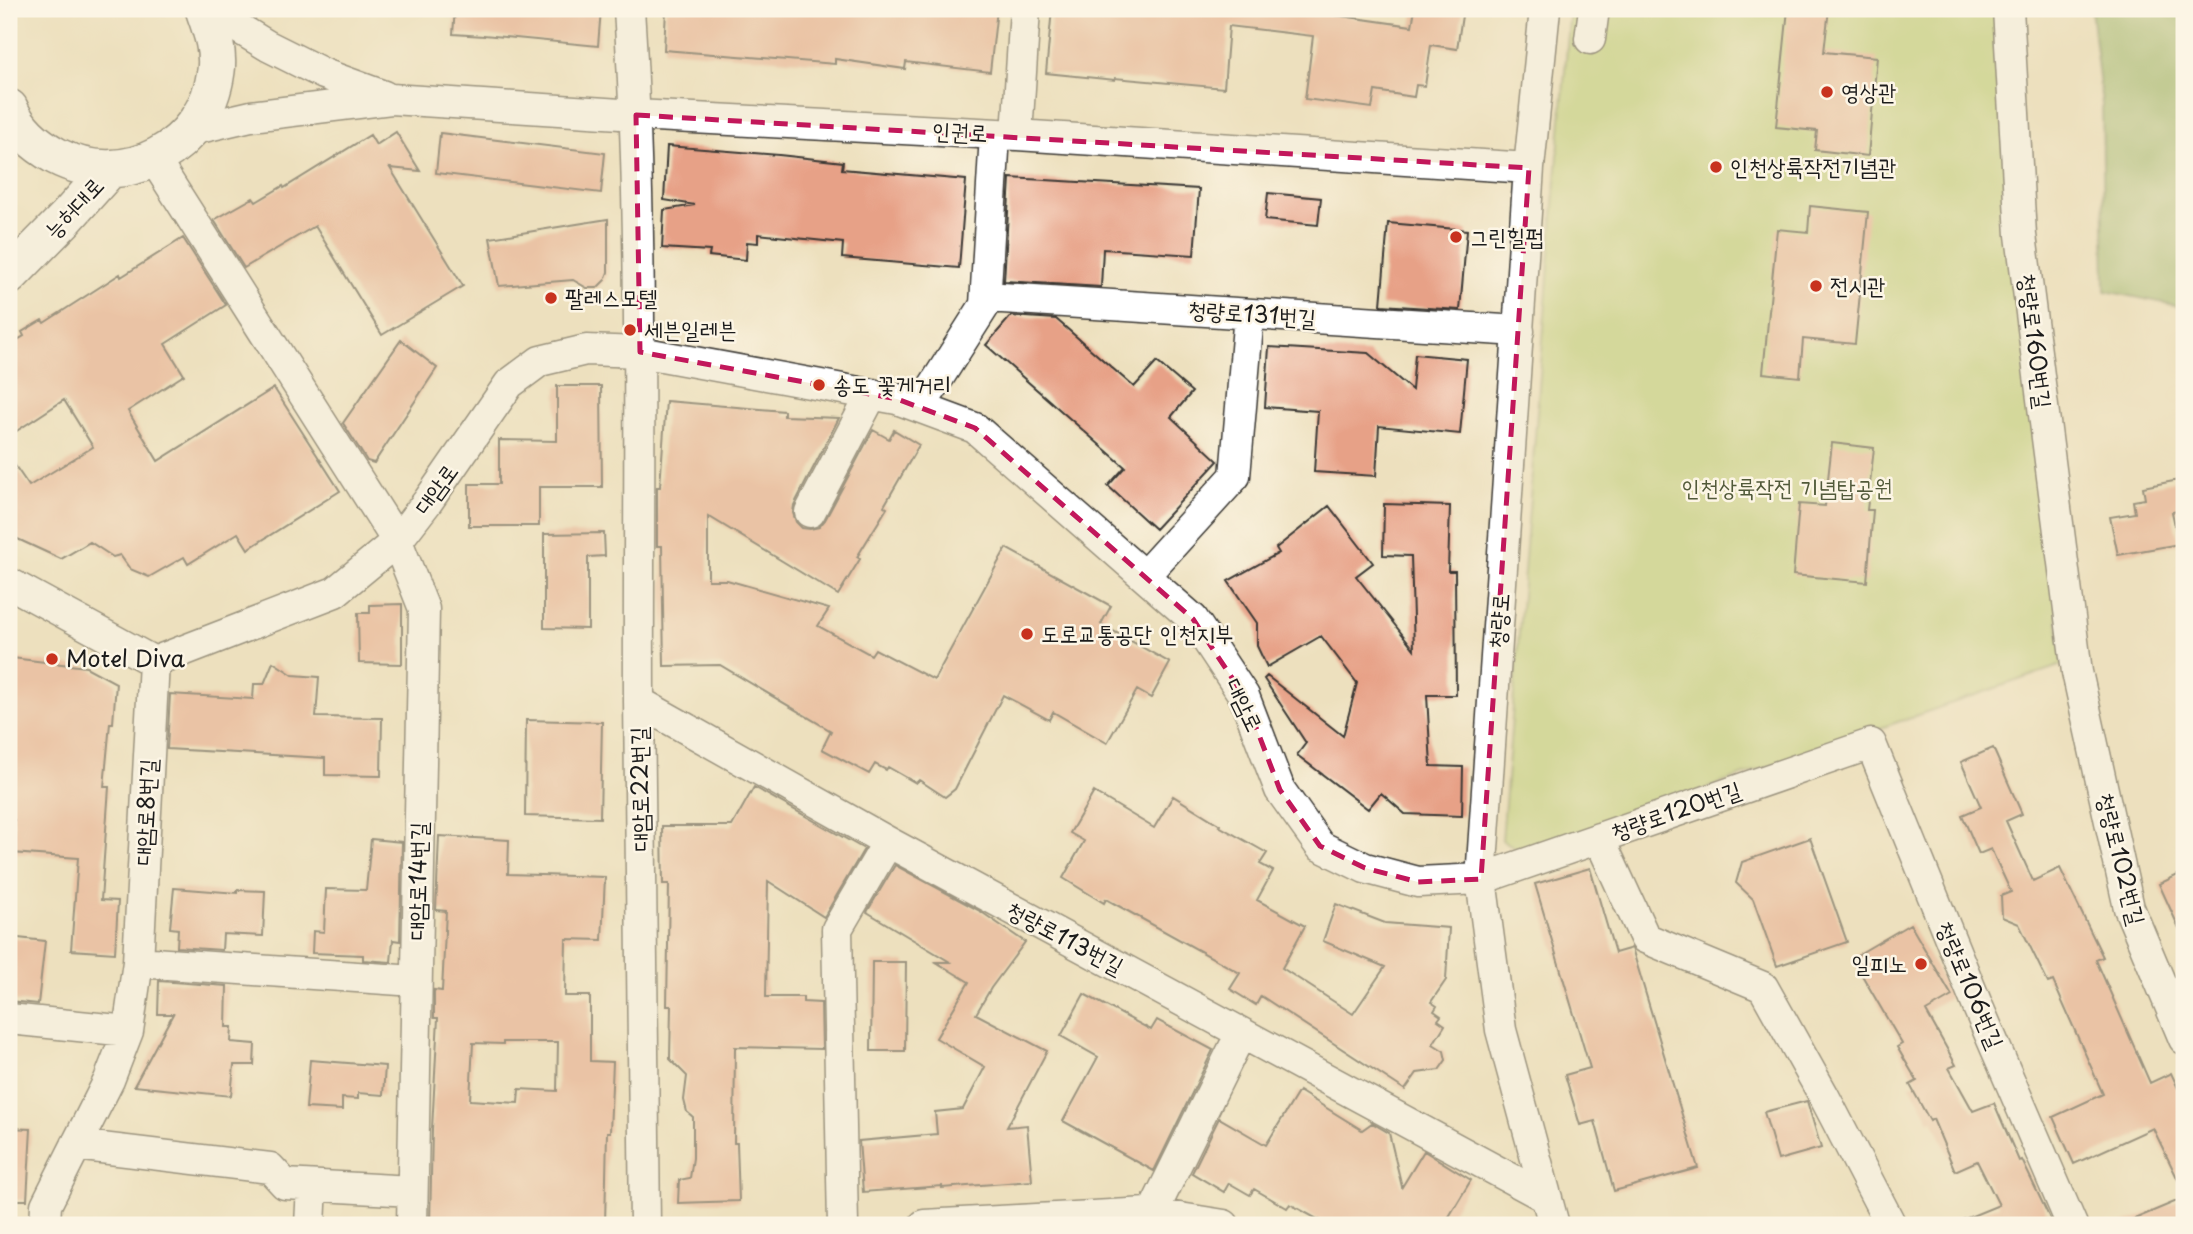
<svg xmlns="http://www.w3.org/2000/svg" width="2193" height="1234" font-family="'Playpen Sans','Poor Story',sans-serif">
<rect width="100%" height="100%" fill="#fcf5e5"/>
<filter id="ink" filterUnits="userSpaceOnUse"><feTurbulence type="fractalNoise" baseFrequency=".0143" numOctaves="2"/><feDisplacementMap in="SourceGraphic" scale="14" xChannelSelector="R" yChannelSelector="G"/><feConvolveMatrix kernelMatrix="1 2 1 2 8 2 1 2 1" color-interpolation-filters="sRGB"/></filter>
<filter id="wash" filterUnits="userSpaceOnUse"><feTurbulence type="fractalNoise" baseFrequency=".00686" numOctaves="4" result="noise"/><feDisplacementMap in="SourceGraphic" scale="28" xChannelSelector="R" yChannelSelector="G"/><feGaussianBlur stdDeviation="1.57" result="paint"/><feColorMatrix in="noise" values="0 0 0 0 0 0 0 0 0 0 0 0 0 0 0 0 0 1.4 0 .05"/><feComposite in="paint" operator="in"/></filter>
<g filter="url(#wash)">
<rect width="100%" height="100%" fill="#ede0be"/>
<path fill="#b7ce72" stroke="#6a7547" stroke-width="2" d="M1570,9H1999L2062,665L1523,852L1502,840Z"/>
<path fill="#91b164" stroke="#566640" stroke-width="2" d="M2091,9H2184V307L2105,291L2102,105Z"/>
<g id="blocks">
<path fill="#e7a187" fill-rule="evenodd" d="M455,9H601L598,46L484,35V36L453,34Z
M666,9H997L990,72L906,62L905,69L835,59V64L664,50Z
M1052,9H1292L1412,26L1415,9H1463L1457,49L1431,45L1425,86L1416,85L1414,97L1375,91L1372,108L1305,99L1313,36L1229,26L1224,88L1115,78V80L1046,73Z
M1788,9H1829L1824,52L1877,57L1868,156L1815,150L1817,131L1776,127Z
M396,132L420,171L390,168L463,286L382,335L315,226L244,268L214,220L253,198L256,202L283,186L284,188L370,135L376,145Z
M440,133L605,153L601,193L436,173Z
M667,146L779,155L843,162L842,169L966,180L959,268L842,258L843,243L758,234V243L747,242L746,260L709,256L710,251L662,248L664,210L695,205L664,200Z
M1010,178L1199,189L1194,255L1103,249L1101,287L1004,281Z
M1268,193L1321,198L1318,225L1265,220Z
M1810,206L1868,212L1855,344L1803,339L1800,377L1763,373L1777,229L1808,232Z
M608,219V272L605,280L597,288H587L573,280L499,286L490,238Z
M1388,223L1467,230L1460,310L1381,305Z
M183,238L226,305L165,344L184,375L128,411L158,461L274,388L340,491L248,549L238,533L188,564L184,557L149,577L130,569L120,555L113,557L90,542L61,559L9,535V457L29,486L93,447L64,400L9,436V345L24,336L22,332L42,320L44,323L120,274L121,277Z
M1011,316L1056,319L1134,387L1157,362L1192,392L1171,417L1218,461L1155,529L1108,486L1125,467L986,345Z
M401,340L437,368L374,463L367,461L343,423Z
M1269,347L1368,353L1412,390L1415,354L1467,359L1460,434L1379,426L1376,476L1314,472L1318,411L1265,407Z
M557,386H601L602,487H539V526H469V484H499V440L557,441Z
M666,401L784,411V416L839,418L794,505L793,513L796,522L802,528L810,529L819,527L825,520L873,430L889,439L894,430L919,445L884,506L887,508L857,557L860,559L838,595L708,516V580H727L829,609L818,626L871,655L875,649L934,680L1006,548L1111,606L1101,624L1170,663L1151,698L1137,690L1107,743L1053,712L1049,720L1003,695L955,789L945,797L919,780L916,783L888,767L886,770L875,764L869,774L822,749L831,731L720,665L664,666L662,546H657V487H660Z
M1832,443L1874,448L1867,510H1873L1867,582L1793,575L1799,504L1825,506Z
M2184,479V510L2172,512L2179,544L2118,555L2110,517L2135,513L2133,501L2145,499L2143,487Z
M1384,504L1450,506L1448,571H1455L1456,695H1427L1431,766L1463,767L1462,816L1405,814L1381,793L1368,809L1297,755L1306,743L1264,679L1267,676L1343,736L1357,683L1321,636L1267,667L1257,646V623L1228,581L1279,553L1276,548L1329,506L1373,563L1356,576L1414,649L1411,556L1383,555Z
M604,533L605,556L588,557V629L544,628V534Z
M402,604V664L359,663L358,613H370V605Z
M12,658L86,667L116,683L113,723H110L104,787H109L101,900L118,901L115,953L71,950L78,858L12,853L14,820H9V685Z
M273,662L293,675L319,677L316,717L382,718L381,776L325,775V758L167,749L170,694L253,699L254,684H264Z
M526,720L602,722L600,818L525,816Z
M1993,748L2022,814L2006,821L2033,881L2060,868L2103,957L2096,960L2150,1083L2171,1073L2184,1101V1192L2153,1128L2074,1164L2053,1117L2103,1094L2053,981L2048,983L2019,924L2002,917L2001,896L2011,892L1991,849L1979,854L1962,815L1981,807L1961,762Z
M754,787L864,849L824,917L768,881L766,997H803V1002L821,1003L822,1049L735,1047L734,1143H737L739,1201L678,1203L679,1180L690,1178L693,1158V1117L687,1112L684,1100L687,1076L670,1059L671,1006H667L669,884H663L662,826H732Z
M1094,792L1154,828L1173,796L1220,825L1219,826L1267,853L1260,864L1273,871L1257,900L1305,926L1282,968L1353,1014L1385,967L1323,941L1336,904L1385,923L1449,928L1446,980L1431,1002L1437,1006L1434,1011L1441,1016L1438,1020L1445,1025L1433,1044L1444,1051L1446,1060L1439,1070L1417,1073L1405,1090L1261,996L1256,1005L1230,989L1240,973L1106,899L1104,903L1063,878L1084,841L1070,833Z
M439,836L509,840L508,874L605,877L602,940L566,939L565,996H590V1061L613,1062L610,1132H607L605,1225H430L432,1129L438,1018H434V990L442,991L446,911L436,910ZM503,1042H558L557,1091L519,1089L518,1103L470,1100L473,1043L503,1044Z
M1810,838L1847,942L1777,966L1753,899L1736,883L1742,862Z
M371,839L402,842L400,941L393,940L391,962L363,960V955L312,953L313,931L324,932L326,889L366,890Z
M895,865L980,911L1025,942L991,988L976,1014L1047,1051L1007,1127L1027,1125L1032,1181L942,1188V1186L863,1192L859,1141L937,1134L935,1112L963,1109L985,1067L936,1038L969,982L936,962H950L867,912Z
M1590,868L1615,953L1632,948L1698,1168L1614,1191L1595,1121L1580,1125L1565,1075L1590,1068L1535,884Z
M2184,872V939L2159,884Z
M174,888L237,893V890L265,891L263,936L223,934L222,950L177,947L178,929L170,928Z
M1910,924L1952,996L1926,1011L1956,1065L1949,1068L1973,1111L1994,1103L2019,1161L2022,1160L2053,1225H1950L1999,1205L1977,1161L1955,1171L1933,1119L1930,1121L1910,1085L1917,1081L1897,1047L1902,1044L1852,958Z
M9,937L45,941L38,1004L9,1001Z
M872,962H906L905,1051H871Z
M159,981L227,986L226,1027H232L231,1042L255,1044L254,1065H234L231,1096L134,1086L173,1014H158Z
M1084,994L1151,1030L1157,1020L1213,1050L1154,1171L1063,1121L1098,1057L1061,1036Z
M310,1060L385,1066L383,1095L358,1093V1099L342,1098V1110L306,1108Z
M1299,1091L1362,1130L1372,1123L1389,1133L1402,1187L1424,1151L1471,1180L1444,1225H1328L1290,1204L1287,1208L1254,1189L1250,1195L1229,1183L1224,1192L1192,1173L1219,1118L1266,1145Z
M1807,1101L1821,1148L1778,1160L1764,1112Z
M9,1128L31,1129L27,1200H9Z
M2184,1198V1225H2120Z"/>
</g>
</g>
<g filter="url(#ink)">
<use href="#blocks" fill-opacity="0" stroke="#3b3934" stroke-width="2"/>
<g fill="none" stroke-linecap="round" stroke-linejoin="round">
<g stroke="#3b3934" stroke-width="33">
<path id="minor" d="M207,9L268,46L324,74L384,96
M629,9C644,239 638,469 639,699C640,875 643,1050 645,1225
M1545,9L1529,168L1481,879L1501,1030L1554,1225
M2008,9L2021,235L2077,672L2129,908L2184,1039
M1590,39L1594,9
M191,130L251,116L391,99L636,115L1017,135L1529,168
M1017,135L1025,9
M154,159L397,541L424,609L412,1225
M986,297L1519,331
M920,407L985,305L995,134
M810,512L872,394
M1144,576L1235,476L1249,314
M9,583L154,662L335,592L397,541L428,501L509,384L540,361L586,350L640,352L897,399L975,428L1193,619L1244,696L1280,790L1320,846L1365,868L1418,882L1481,879L1871,744L1978,1007L2072,1225
M639,702L888,842L1547,1198
M1599,838L1645,938L1763,987L1824,1096L1891,1225
M138,962L415,981
M9,1019L128,1031
M76,1145L270,1168L285,1184L412,1191
M1152,1214L1241,1033
M45,1225L46,1205L109,1080L128,1031L138,962L154,662
M310,1225L312,1186
M843,1225L837,929L888,842
M924,1225L1148,1213L1224,1225"/>
</g>
<g stroke="#3b3934" stroke-width="40">
<path id="major" d="M9,108C18,129 36,145 56,156C125,192 206,148 216,71C219,49 211,29 204,9
M9,276L66,218L109,170"/>
</g>
<use href="#minor" stroke="#fff" stroke-width="30"/>
<use href="#major" stroke="#fff" stroke-width="37"/>
</g>
</g>
<path d="M0 0H2193V1234H0ZM636,115L1529,168L1481,879L1418,882L1365,868L1320,846L1280,790L1244,696L1193,619L975,428L897,399L640,352Z" fill="#ede0be" fill-opacity=".55" fill-rule="evenodd"/>
<path fill="none" stroke="#c2185b" stroke-width="5" stroke-dasharray="14 9" stroke-linejoin="round" d="M636,115L1529,168L1481,879L1418,882L1365,868L1320,846L1280,790L1244,696L1193,619L975,428L897,399L640,352Z"/>
<g fill="#c8321e" stroke="#fcf5e5" stroke-width="2.5">
<circle cx="1827" cy="92" r="7"/>
<circle cx="1716" cy="167" r="7"/>
<circle cx="1456" cy="237" r="7"/>
<circle cx="1816" cy="286" r="7"/>
<circle cx="551" cy="298" r="7"/>
<circle cx="630" cy="330" r="7"/>
<circle cx="819" cy="385" r="7"/>
<circle cx="1027" cy="634" r="7"/>
<circle cx="52" cy="659" r="7"/>
<circle cx="1921" cy="964" r="7"/>
</g>
<g text-anchor="middle" stroke-width="5" stroke-linejoin="round" paint-order="stroke">
<g font-size="23" fill="#1c1c1c" stroke="#fcf5e5" text-anchor="start">
<text x="1841" y="100">영상관</text>
<text x="1730" y="175">인천상륙작전기념관</text>
<text x="1470" y="245">그린힐펍</text>
<text x="1830" y="294">전시관</text>
<text x="565" y="306">팔레스모텔</text>
<text x="644" y="338">세븐일레븐</text>
<text x="833" y="393">송도 꽃게거리</text>
<text x="1041" y="642">도로교통공단 인천지부</text>
<text x="66" y="667">Motel Diva</text>
<text x="1907" y="972" text-anchor="end">일피노</text>
</g>
<g font-size="23" fill="#1c1c1c" stroke="#fcf5e5">
<text transform="translate(960 132) rotate(3)" y="8">인권로</text>
<text transform="translate(74 208) rotate(-47)" y="8">능허대로</text>
<text transform="translate(1252 314) rotate(4)" y="8">청량로131번길</text>
<text transform="translate(2035 341) rotate(83)" y="8">청량로160번길</text>
<text transform="translate(436 489) rotate(-54)" y="8">대암로</text>
<text transform="translate(1499 621) rotate(-86)" y="8">청량로</text>
<text transform="translate(1244 705) rotate(64)" y="8">대암로</text>
<text transform="translate(640 789) rotate(-91)" y="8">대암로22번길</text>
<text transform="translate(1676 811) rotate(-19)" y="8">청량로120번길</text>
<text transform="translate(146 812) rotate(-87)" y="8">대암로8번길</text>
<text transform="translate(2121 859) rotate(76)" y="8">청량로102번길</text>
<text transform="translate(418 881) rotate(-89)" y="8">대암로14번길</text>
<text transform="translate(1065 938) rotate(28)" y="8">청량로113번길</text>
<text transform="translate(1970 985) rotate(67)" y="8">청량로106번길</text>
</g>
<g font-size="23" fill="#525a3a" stroke="#fcf5e5">
<text x="1787" y="496">인천상륙작전 기념탑공원</text>
</g>
</g>
<rect width="2193" height="1234" fill="none" stroke="#fcf5e5" stroke-width="35"/>
</svg>
